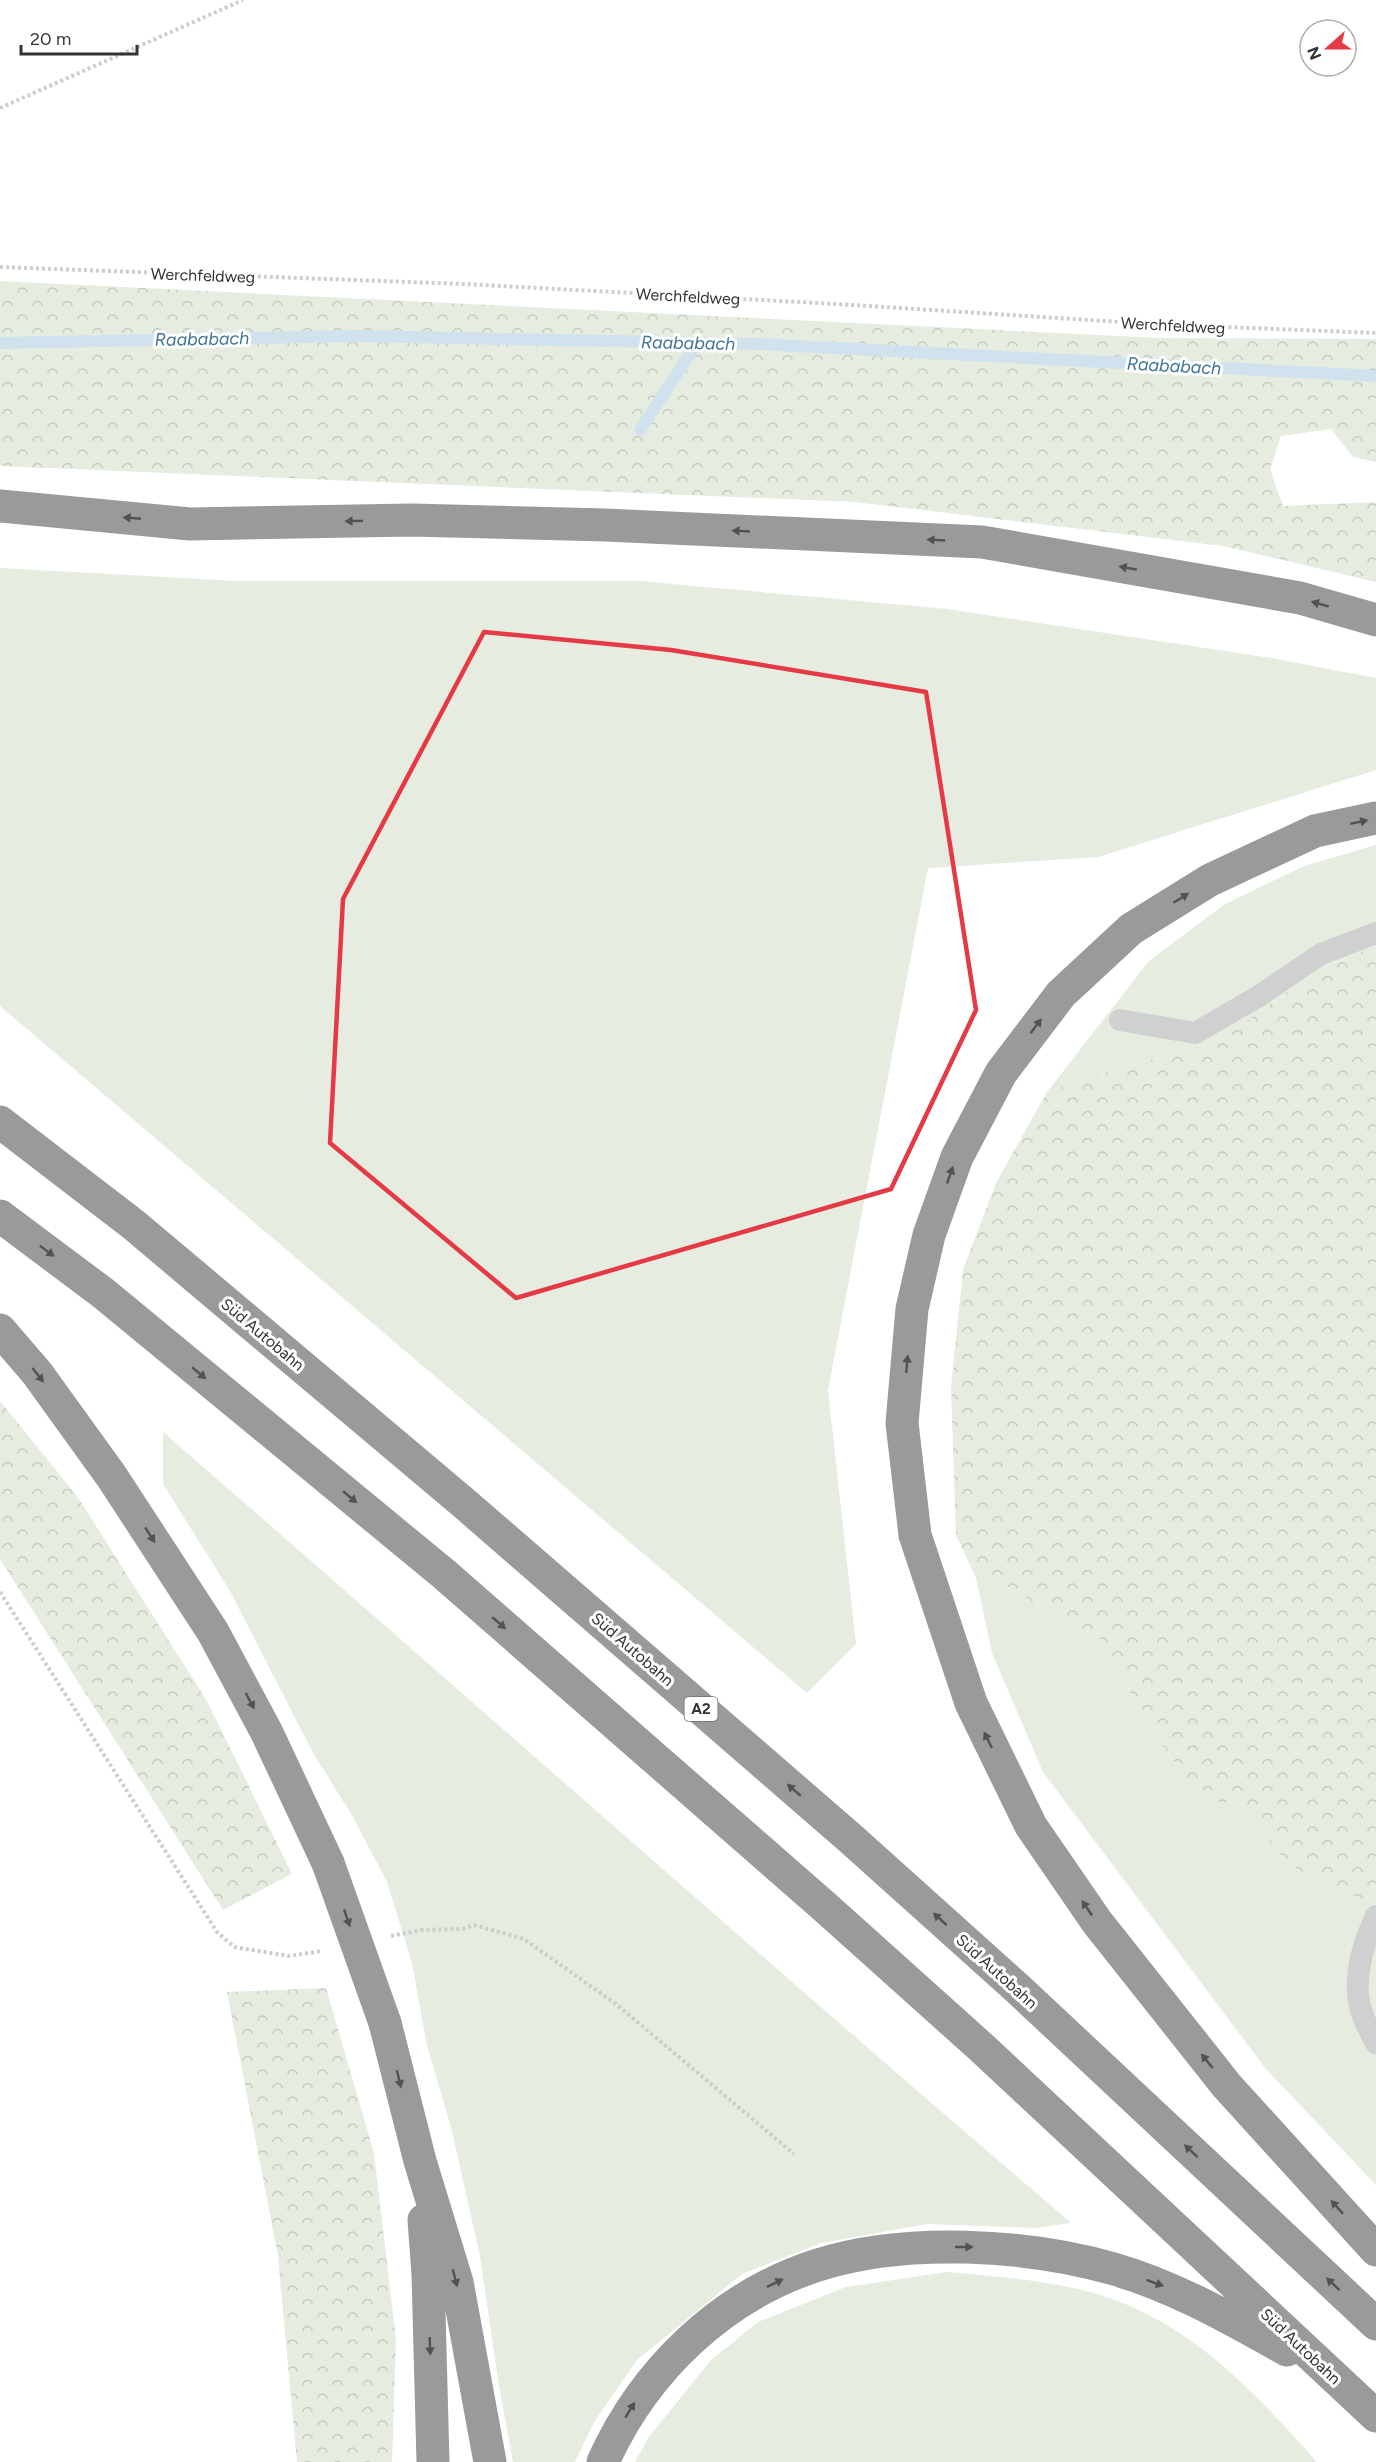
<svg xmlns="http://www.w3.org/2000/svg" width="1376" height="2462" font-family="Figtree,sans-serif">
<defs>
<pattern id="forest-crowns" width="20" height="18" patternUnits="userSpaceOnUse" patternTransform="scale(1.5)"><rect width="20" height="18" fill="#e6ecdf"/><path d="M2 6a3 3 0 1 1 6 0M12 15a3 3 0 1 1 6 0" fill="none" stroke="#c6cbc0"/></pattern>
</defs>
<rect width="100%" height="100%" fill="#fff"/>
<path fill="#e6ecdf" d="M0,568L237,581H639L947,609L1271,658L1376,678V770L1098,857L928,868L828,1390L856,1644L807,1693L0,1006Z
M1376,845V946L1319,969L1219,1041L1088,1077L1047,1092L1149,961L1225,904L1304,866Z
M163,1432C466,1695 766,1962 1071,2223L1035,2228L927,2224L821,2243L742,2274L637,2360L594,2422L575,2462H513L499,2386L480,2256L451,2127L427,2046L412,1963L387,1882L353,1817L313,1753L230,1591L163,1484Z
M976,1578H995L1066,1624L1098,1635L1149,1726L1182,1774L1218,1802L1239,1803L1287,1863L1367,1900L1376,1893V2185L1266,2069L1043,1772L992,1653Z
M948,2272C1002,2277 1063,2281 1115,2300C1199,2331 1259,2397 1317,2462H635L648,2438L711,2360L758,2322L846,2287Z"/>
<path fill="url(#forest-crowns)" d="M0,281L1160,338L1376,339V462L1353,457L1331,429L1281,436L1270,469L1283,506L1376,502V582L1223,546L855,502L0,466Z
M1376,946V1893L1367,1900L1333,1890L1287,1863L1239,1803L1218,1802L1182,1774L1149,1726L1098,1635L1066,1624L995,1578H976L956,1535L951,1388L963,1269L997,1181L1047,1092L1088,1077L1219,1041L1319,969Z
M0,1401L77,1496L207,1701L292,1874L223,1910L0,1559Z
M326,1988L374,2153L396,2339L392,2462H297L278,2256L227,1992Z"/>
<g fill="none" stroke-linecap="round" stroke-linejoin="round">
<path stroke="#cfe2ee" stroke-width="12" d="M0,343L358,336L757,344L1376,376
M640,430L697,343"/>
<path stroke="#cdcdcd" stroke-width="4" stroke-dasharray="3 3" stroke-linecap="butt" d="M0,108L243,0
M0,267L464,284L837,304L1152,324L1376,333
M0,1592L217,1932L234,1947L289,1956L322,1951
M391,1936L421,1930L462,1929L474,1925L524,1939L616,2004L794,2154"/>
<path stroke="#d0d0d0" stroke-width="22" d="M1120,1020L1195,1033L1259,996L1321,954L1376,933
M1376,1916C1363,1944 1351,1981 1362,2013C1365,2023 1371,2033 1376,2043"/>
<path stroke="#9a9a9a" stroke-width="33" d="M0,506L190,524L412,520L605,525L982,542L1300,598L1376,620
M1376,818L1315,831L1210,880L1131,929L1061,994L1001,1073L957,1157L929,1235L912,1309L902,1423L915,1535L971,1703L1031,1826L1097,1922L1227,2086L1376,2250
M0,1122L134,1225L465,1504L850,1838L1017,1988L1376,2324
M0,1216L103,1293L444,1574L826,1908L982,2048L1376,2416
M0,1330L37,1373L112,1477L213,1632L267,1733L328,1863
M385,2023L420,2161L457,2282L490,2462
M424,2220L428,2274L433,2462
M603,2462C644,2371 721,2296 818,2265C905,2237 1027,2244 1114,2269C1176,2287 1231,2319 1287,2350"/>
<path stroke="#9a9a9a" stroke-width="33" d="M328,1863L385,2023"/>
</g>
<defs><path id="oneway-solid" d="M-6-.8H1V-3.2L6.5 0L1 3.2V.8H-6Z" transform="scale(1.5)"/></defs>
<g fill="#525252">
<use href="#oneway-solid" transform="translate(132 518) rotate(-175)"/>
<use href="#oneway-solid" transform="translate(354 521) rotate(179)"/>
<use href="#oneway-solid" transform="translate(741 531) rotate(-177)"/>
<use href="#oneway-solid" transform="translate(936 540) rotate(-177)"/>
<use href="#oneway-solid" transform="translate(1128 568) rotate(-170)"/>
<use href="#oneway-solid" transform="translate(1320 604) rotate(-164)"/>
<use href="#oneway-solid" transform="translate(1359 822) rotate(-12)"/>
<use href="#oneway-solid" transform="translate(1181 898) rotate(-32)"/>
<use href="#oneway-solid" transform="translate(1036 1026) rotate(-53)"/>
<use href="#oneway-solid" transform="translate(950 1175) rotate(-71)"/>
<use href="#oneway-solid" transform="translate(47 1251) rotate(37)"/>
<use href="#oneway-solid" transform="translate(907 1364) rotate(-85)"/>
<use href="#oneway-solid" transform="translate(199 1373) rotate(40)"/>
<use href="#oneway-solid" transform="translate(38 1375) rotate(52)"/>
<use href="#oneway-solid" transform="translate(350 1497) rotate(40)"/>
<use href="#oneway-solid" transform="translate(150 1535) rotate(57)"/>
<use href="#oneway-solid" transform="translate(499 1623) rotate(41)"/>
<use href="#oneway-solid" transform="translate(250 1701) rotate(62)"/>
<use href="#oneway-solid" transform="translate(988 1740) rotate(-116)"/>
<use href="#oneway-solid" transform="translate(794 1790) rotate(-139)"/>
<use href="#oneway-solid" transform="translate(1087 1908) rotate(-124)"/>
<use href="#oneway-solid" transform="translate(347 1918) rotate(71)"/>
<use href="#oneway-solid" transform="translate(940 1919) rotate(-138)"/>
<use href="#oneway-solid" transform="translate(1207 2061) rotate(-129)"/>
<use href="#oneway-solid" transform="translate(399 2079) rotate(76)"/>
<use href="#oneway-solid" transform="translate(1191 2151) rotate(-137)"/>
<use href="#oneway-solid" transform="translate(1337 2207) rotate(-132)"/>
<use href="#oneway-solid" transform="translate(964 2247)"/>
<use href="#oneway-solid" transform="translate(455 2278) rotate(75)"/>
<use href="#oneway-solid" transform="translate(775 2283) rotate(-26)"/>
<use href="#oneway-solid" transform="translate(1155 2283) rotate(20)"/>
<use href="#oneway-solid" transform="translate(1333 2284) rotate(-137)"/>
<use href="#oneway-solid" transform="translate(430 2346) rotate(88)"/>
<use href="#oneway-solid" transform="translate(630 2410) rotate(-59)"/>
</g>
<path fill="none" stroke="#e63946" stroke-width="4.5" stroke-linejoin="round" d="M484,632L671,650L926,692L976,1010L891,1189L516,1298L330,1143L343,899Z"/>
<g text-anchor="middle" stroke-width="6" stroke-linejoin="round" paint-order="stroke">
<rect fill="#fff" stroke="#707070" stroke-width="1.5" x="684.5" y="1697" width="33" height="24" rx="4.5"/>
<g font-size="15" font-weight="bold" fill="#333">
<text x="701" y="1714">A2</text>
</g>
<g font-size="16" fill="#333" stroke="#fff">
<text transform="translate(203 275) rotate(2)" y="6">Werchfeldweg</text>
<text transform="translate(688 296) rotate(3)" y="6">Werchfeldweg</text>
<text transform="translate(1173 325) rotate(3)" y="6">Werchfeldweg</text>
<text transform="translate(263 1334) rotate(40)" y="6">Süd Autobahn</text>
<text transform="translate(633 1649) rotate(41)" y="6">Süd Autobahn</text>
<text transform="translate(997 1971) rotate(42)" y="6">Süd Autobahn</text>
<text transform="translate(1301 2346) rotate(43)" y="6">Süd Autobahn</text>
</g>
<g font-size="18" font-style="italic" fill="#3f7597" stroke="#fff">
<text transform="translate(202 339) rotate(-1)" y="6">Raababach</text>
<text transform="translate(688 343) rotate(1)" y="6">Raababach</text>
<text transform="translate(1174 366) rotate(3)" y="6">Raababach</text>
</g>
</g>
<g transform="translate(1328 48) rotate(249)"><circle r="28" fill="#ffffff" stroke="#adadad" stroke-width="1.5"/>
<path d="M0-4.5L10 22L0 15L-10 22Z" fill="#e63946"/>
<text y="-9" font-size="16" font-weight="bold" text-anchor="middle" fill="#333333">N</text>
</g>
<path d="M21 45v9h116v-9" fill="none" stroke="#333333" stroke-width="3"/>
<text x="30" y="45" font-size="18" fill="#333333" stroke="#ffffff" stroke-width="4.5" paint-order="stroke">20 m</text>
</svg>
